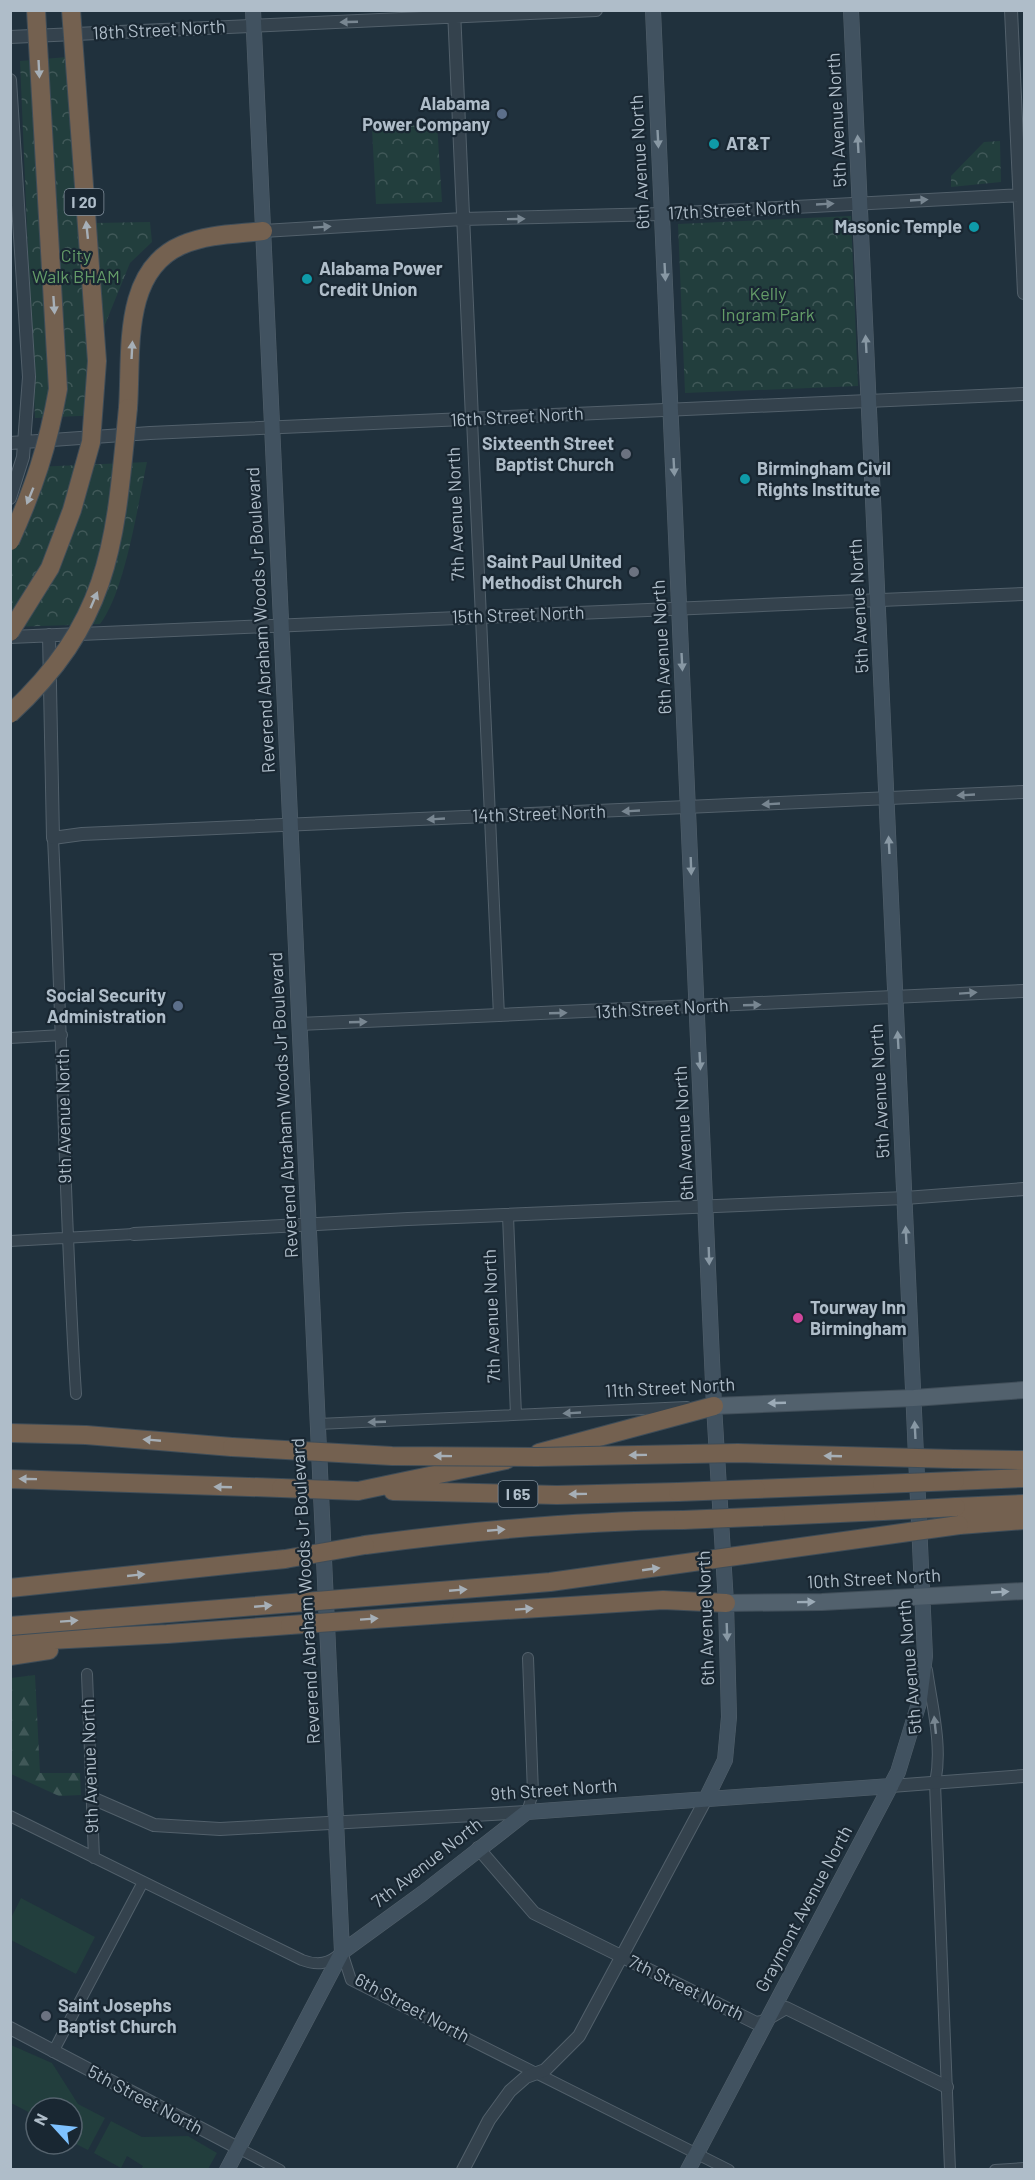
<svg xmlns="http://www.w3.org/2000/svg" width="1035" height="2180" font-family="Barlow,sans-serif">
<defs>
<pattern id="forest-firs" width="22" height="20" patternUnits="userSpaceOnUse" patternTransform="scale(1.5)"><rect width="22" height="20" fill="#223e3d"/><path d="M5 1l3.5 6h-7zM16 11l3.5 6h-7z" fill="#405858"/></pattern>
<pattern id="park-crowns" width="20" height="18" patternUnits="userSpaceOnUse" patternTransform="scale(1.5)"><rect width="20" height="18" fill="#223e3d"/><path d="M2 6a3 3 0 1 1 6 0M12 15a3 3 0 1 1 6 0" fill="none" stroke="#405858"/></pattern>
</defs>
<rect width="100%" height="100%" fill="#20313d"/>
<path fill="#223e3d" d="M21,1898L95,1937L76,1974L11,1940V1918Z
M11,2045L52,2063L78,2104L105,2118L88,2150L72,2142V2108H36V2116L11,2103Z
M111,2121L142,2137L188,2136L217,2153L208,2169H141L143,2166L127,2156L121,2168L94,2153Z"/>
<path fill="url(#forest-firs)" d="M35,1675L40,1773H80L81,1795L59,1796L11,1774V1678Z"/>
<path fill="url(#park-crowns)" d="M79,56L95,223L150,222L152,242L130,263L102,332V415L35,418L20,61Z
M437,123L442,202L376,204L372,129Z
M1000,141L1001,182L951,187V176L984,142Z
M851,216L858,386L685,393L678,224Z
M147,462C138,504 125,592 100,624L11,627V523L35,467Z"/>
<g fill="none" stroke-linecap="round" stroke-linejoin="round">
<g stroke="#52606b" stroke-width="12">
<path id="minor" d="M472,419L499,1016
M53,838C62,1023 64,1209 76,1394
M10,1038L62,1035
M508,1216L516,1415
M10,1241L134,1234
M318,1424L687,1407
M927,1670C932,1706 943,1747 935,1783L950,2170
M87,1674L94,1858
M527,1812L533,1793L528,1658
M10,1816L302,1960C318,1966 329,1964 342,1952L351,1980L729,2170
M53,2052L143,1882
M238,2148L280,2170
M995,2170L1024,2168"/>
</g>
<g stroke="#52606b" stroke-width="14">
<path id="tertiary" d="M454,10L472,419
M1011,10L1024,293
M10,37L596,10
M10,80L29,377L23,457L10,498
M263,231L463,219L662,214L1024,195
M10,443L150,433L1024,394
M49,635L53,838L82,834L1024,792
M10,637L1024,594
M299,1024L1024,991
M134,1234L408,1219L905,1198L1024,1189
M891,1786L1024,1776
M92,1798L154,1825L220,1829L527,1812
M478,1848L534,1913L756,2023L762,2022L786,2008L947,2087
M10,2028L238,2148
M463,2170L489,2120L510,2091L526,2077L545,2070L579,2036L706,1799"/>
</g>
<g stroke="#52606b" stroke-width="16">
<path id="secondary" d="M653,10L714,1406L726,1603L729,1717L725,1760L706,1799
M342,1952L423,1893L527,1812L891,1786
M227,2170L342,1952L253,10
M688,2170L898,1772L919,1703L925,1656L851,10"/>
</g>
<g stroke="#404e59" stroke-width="18">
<path id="primary" d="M714,1406L914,1398L1024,1390
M726,1603L822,1602L1024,1591"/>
</g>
<g stroke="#3f4d58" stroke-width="20">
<path id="motorway" d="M128,408C132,353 121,271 182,245C207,234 237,234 263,231
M10,1433L86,1435L232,1447
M539,1453L714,1406
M954,1459L1024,1460
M10,1479L281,1488
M955,1481L1024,1478
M756,1489L882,1484
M358,1491L506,1460
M393,1491L557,1495L678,1492
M956,1507L1024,1504
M776,1516L883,1511
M959,1525L1024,1520
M365,1545C470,1531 577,1521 683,1520
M10,1588L285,1559
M445,1614L663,1600L726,1603
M10,1642L167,1634L290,1625
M10,1656L49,1650"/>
</g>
<use href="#minor" stroke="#34424d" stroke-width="10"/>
<use href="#tertiary" stroke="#34424d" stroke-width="12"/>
<use href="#secondary" stroke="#415260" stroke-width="15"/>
<use href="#primary" stroke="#52616d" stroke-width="16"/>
<use href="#motorway" stroke="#746150" stroke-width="18"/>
<g stroke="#3f4d58" stroke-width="20" stroke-linecap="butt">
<path id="motorway-bridge" d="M10,541C34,488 48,446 58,389L36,10
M10,632L50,568L72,510L91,442L97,361L71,10
M10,714C113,618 115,540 128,408
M232,1447L392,1456L537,1457L738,1453L954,1459
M882,1484L955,1481
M281,1488L358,1491
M678,1492L756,1489
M883,1511L956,1507
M683,1520L776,1516
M285,1559L365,1545
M290,1625L445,1614
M10,1626L550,1582L959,1525"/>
</g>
<use href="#motorway-bridge" stroke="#746150" stroke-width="18"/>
</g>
<defs><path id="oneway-solid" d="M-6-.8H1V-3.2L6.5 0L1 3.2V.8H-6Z" transform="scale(1.5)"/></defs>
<g fill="#788691">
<use href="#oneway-solid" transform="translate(349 22) rotate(178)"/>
<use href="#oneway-solid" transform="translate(919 200) rotate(-3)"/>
<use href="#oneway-solid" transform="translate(825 204) rotate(-3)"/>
<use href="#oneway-solid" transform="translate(516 219) rotate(-1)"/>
<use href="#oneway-solid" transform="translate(322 227) rotate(-4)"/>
<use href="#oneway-solid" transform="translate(966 795) rotate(177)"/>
<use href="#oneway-solid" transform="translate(771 804) rotate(177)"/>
<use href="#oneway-solid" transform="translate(631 811) rotate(177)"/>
<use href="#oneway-solid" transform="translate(436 819) rotate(177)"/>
<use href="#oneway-solid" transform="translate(968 993) rotate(-4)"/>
<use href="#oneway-solid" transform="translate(752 1005) rotate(-2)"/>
<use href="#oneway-solid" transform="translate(558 1013) rotate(-2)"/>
<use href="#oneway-solid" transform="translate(358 1022) rotate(-2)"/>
<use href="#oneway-solid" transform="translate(572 1413) rotate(177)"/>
<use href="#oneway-solid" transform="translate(377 1422) rotate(178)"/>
<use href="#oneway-solid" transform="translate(935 1725) rotate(-96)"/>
</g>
<g fill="#a6afb7">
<use href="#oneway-solid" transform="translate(39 69) rotate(87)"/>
<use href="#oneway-solid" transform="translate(87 230) rotate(-96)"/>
<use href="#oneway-solid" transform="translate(54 305) rotate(86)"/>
<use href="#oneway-solid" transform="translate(132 350) rotate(-87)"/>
<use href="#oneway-solid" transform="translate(30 496) rotate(112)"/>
<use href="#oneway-solid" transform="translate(94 600) rotate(-67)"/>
<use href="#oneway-solid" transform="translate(152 1440) rotate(-175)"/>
<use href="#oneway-solid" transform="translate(638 1455) rotate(179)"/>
<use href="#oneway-solid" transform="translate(443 1456) rotate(-179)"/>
<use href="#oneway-solid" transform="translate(833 1456) rotate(-178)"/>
<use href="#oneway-solid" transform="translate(28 1479) rotate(-179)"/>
<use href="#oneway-solid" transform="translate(223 1487) rotate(-178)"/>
<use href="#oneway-solid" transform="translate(578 1494) rotate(179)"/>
<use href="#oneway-solid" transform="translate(496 1530) rotate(-5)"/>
<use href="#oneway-solid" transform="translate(651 1569) rotate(-8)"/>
<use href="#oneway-solid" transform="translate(136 1575) rotate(-6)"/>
<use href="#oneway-solid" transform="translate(458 1590) rotate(-5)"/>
<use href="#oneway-solid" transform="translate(263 1606) rotate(-5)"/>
<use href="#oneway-solid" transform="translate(524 1609) rotate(-4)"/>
<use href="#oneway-solid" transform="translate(369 1619) rotate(-4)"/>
<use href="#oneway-solid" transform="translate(69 1621) rotate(-4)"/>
</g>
<g fill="#8898a4">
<use href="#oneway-solid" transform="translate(658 139) rotate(87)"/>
<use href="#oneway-solid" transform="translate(858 144) rotate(-93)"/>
<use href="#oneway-solid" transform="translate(665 272) rotate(87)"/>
<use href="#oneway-solid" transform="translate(866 344) rotate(-93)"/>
<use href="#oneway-solid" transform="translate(674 467) rotate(87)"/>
<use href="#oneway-solid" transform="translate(682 662) rotate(87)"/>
<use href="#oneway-solid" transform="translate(889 845) rotate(-93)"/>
<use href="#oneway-solid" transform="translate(691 866) rotate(88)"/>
<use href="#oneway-solid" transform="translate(898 1040) rotate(-93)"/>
<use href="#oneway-solid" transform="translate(700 1061) rotate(87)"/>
<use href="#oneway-solid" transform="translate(906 1235) rotate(-93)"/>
<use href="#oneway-solid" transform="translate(709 1256) rotate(88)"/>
<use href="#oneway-solid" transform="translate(915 1430) rotate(-93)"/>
<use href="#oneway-solid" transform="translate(727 1632) rotate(88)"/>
</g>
<g fill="#9cabb7">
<use href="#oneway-solid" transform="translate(777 1403) rotate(178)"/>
<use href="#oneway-solid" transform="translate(1000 1592) rotate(-3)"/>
<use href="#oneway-solid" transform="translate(806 1602) rotate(-1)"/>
</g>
<g fill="#5c6f8a" stroke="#192732" stroke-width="2">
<circle cx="502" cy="114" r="6"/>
<circle cx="178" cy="1006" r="6"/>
</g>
<g fill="#0f9aa8" stroke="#192732" stroke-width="2">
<circle cx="714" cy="144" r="6"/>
<circle cx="974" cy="227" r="6"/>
<circle cx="307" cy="279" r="6"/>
<circle cx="745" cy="479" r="6"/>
</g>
<g fill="#6b7280" stroke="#192732" stroke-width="2">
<circle cx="626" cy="454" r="6"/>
<circle cx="634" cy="572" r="6"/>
<circle cx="46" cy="2016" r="6"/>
</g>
<circle fill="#d1479c" stroke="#192732" stroke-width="2" cx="798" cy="1318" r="6"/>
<g text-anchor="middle" stroke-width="4.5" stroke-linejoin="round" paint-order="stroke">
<g fill="#192732" stroke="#82909c" stroke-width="1.5">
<rect x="64.5" y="189" width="39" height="26" rx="4.5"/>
<rect x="498.5" y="1481" width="39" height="26" rx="4.5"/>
</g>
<g font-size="16" font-weight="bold" fill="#afbdc9">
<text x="84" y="208">I 20</text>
<text x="518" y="1500">I 65</text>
</g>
<g font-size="18" fill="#afbdc9" stroke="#192732">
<text transform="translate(159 30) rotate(-3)" y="6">18th Street North</text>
<text transform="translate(837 120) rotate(-93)" y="6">5th Avenue North</text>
<text transform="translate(640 162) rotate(-93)" y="6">6th Avenue North</text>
<text transform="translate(734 210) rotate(-3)" y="6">17th Street North</text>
<text transform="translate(517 417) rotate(-3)" y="6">16th Street North</text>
<text transform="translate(456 514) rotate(-92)" y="6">7th Avenue North</text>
<text transform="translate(859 606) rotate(-93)" y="6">5th Avenue North</text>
<text transform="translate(518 615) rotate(-2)" y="6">15th Street North</text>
<text transform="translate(261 620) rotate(-93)" y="6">Reverend Abraham Woods Jr Boulevard</text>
<text transform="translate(662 647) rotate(-93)" y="6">6th Avenue North</text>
<text transform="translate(539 814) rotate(-2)" y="6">14th Street North</text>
<text transform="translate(662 1009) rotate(-3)" y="6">13th Street North</text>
<text transform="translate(880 1091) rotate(-93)" y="6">5th Avenue North</text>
<text transform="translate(284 1105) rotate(-93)" y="6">Reverend Abraham Woods Jr Boulevard</text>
<text transform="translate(64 1116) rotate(-91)" y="6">9th Avenue North</text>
<text transform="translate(684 1133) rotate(-93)" y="6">6th Avenue North</text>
<text transform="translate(492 1316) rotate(-92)" y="6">7th Avenue North</text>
<text transform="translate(670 1388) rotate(-3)" y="6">11th Street North</text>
<text transform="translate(874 1579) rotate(-3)" y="6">10th Street North</text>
<text transform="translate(306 1591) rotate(-93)" y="6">Reverend Abraham Woods Jr Boulevard</text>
<text transform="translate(706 1618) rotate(-92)" y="6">6th Avenue North</text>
<text transform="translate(910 1667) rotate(-95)" y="6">5th Avenue North</text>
<text transform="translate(90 1766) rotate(-92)" y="6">9th Avenue North</text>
<text transform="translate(554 1790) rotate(-4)" y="6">9th Street North</text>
<text transform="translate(427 1863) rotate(-38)" y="6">7th Avenue North</text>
<text transform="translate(804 1909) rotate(-62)" y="6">Graymont Avenue North</text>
<text transform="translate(686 1988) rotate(26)" y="6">7th Street North</text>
<text transform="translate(412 2008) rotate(28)" y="6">6th Street North</text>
<text transform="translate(145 2100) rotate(28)" y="6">5th Street North</text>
</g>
<g font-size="18" font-weight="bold" fill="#afbdc9" stroke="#192732" text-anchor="end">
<text x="490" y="110">Alabama<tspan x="490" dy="21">Power Company</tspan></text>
<text x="726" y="150" text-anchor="start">AT&amp;T</text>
<text x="962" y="233">Masonic Temple</text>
<text x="319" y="275" text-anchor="start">Alabama Power<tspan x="319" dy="21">Credit Union</tspan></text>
<text x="614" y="450">Sixteenth Street<tspan x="614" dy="21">Baptist Church</tspan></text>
<text x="757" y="475" text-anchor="start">Birmingham Civil<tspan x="757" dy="21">Rights Institute</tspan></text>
<text x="622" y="568">Saint Paul United<tspan x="622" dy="21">Methodist Church</tspan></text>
<text x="166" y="1002">Social Security<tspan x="166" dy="21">Administration</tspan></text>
<text x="810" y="1314" text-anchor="start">Tourway Inn<tspan x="810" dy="21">Birmingham</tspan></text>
<text x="58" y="2012" text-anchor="start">Saint Josephs<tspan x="58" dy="21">Baptist Church</tspan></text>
</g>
<g font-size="18" fill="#649c68" stroke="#192732">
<text x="76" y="262">City<tspan x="76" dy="21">Walk BHAM</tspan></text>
<text x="768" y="300">Kelly<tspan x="768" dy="21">Ingram Park</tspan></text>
</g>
</g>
<rect width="1035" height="2180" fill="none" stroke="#afbdc9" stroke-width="24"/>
<g transform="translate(54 2126) rotate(297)"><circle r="28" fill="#192732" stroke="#55636e" stroke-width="1.5"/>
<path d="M0-4.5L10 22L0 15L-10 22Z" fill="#7ec2ff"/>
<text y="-9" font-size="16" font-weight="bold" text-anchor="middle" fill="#afbdc9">N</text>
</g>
</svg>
